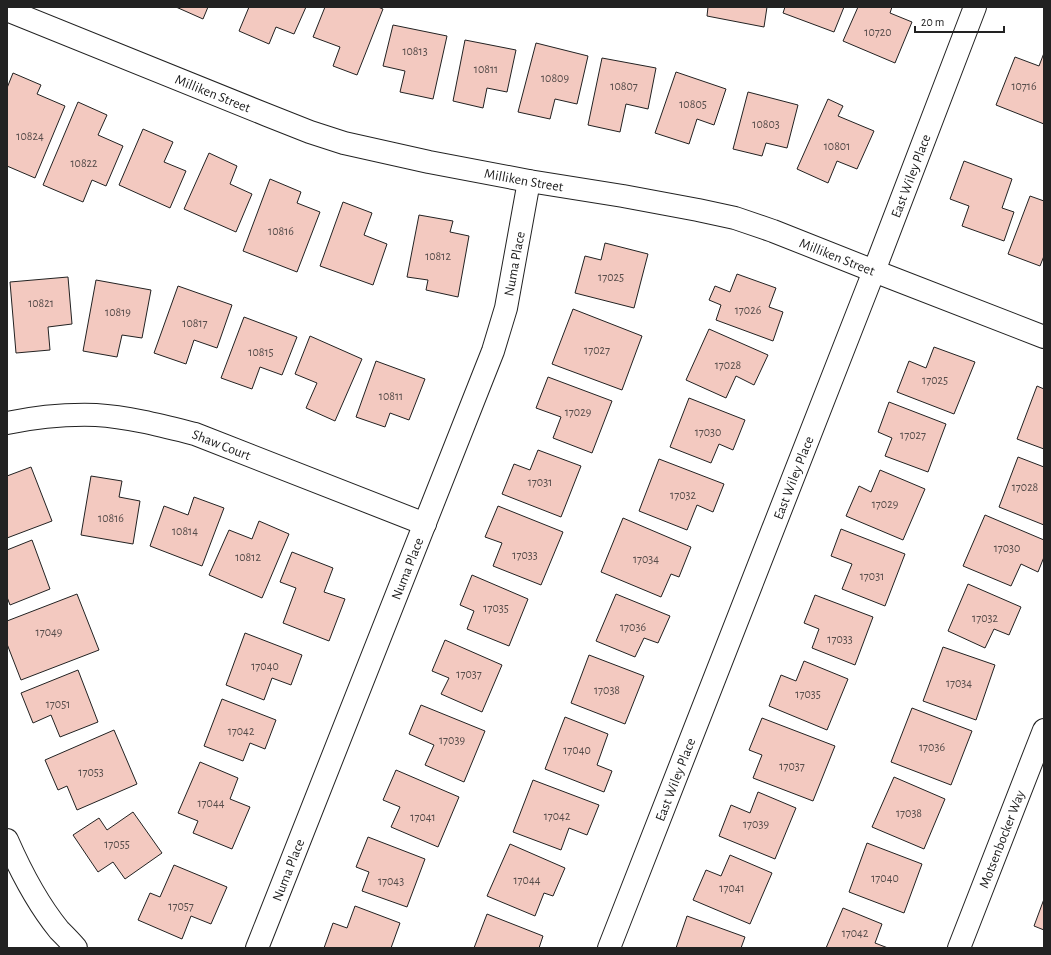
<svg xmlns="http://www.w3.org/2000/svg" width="1051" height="955" font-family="'Alegreya Sans',sans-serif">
<rect width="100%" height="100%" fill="#fff"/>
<path fill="#f3c9c0" stroke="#222" d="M176,7H208L203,19Z
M249,7H306L294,34L276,27L269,44L239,31Z
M325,7H378L383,9L357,75L333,66L340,47L313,37Z
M708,7H767L764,27L707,16Z
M785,7H844L834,32L783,13Z
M858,7H892L890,13L912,22L895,63L843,41Z
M393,25L447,36L433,99L400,92L405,71L383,66Z
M465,40L516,50L507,92L487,88L483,108L453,101Z
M536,43L588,56L577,104L555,99L550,119L518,112Z
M1044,53V124L996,105L1015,57L1039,66Z
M602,58L656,68L648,109L626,104L620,132L588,125Z
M676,72L726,89L714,125L697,119L689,144L655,133Z
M13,73L41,85L37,94L65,106L35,178L7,166V88Z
M748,92L798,105L787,148L766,143L762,156L733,149Z
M828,99L843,106L838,116L874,131L857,169L837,161L828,183L797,169Z
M78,102L107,115L98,135L123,146L106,186L92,180L83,202L43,185Z
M143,129L173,142L164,162L186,171L170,208L119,185Z
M209,153L237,166L230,184L252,194L236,232L184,209Z
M964,161L1012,179L1002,208L1014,212L1004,241L962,226L969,206L950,199Z
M270,179L301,192L297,203L320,212L297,272L243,251Z
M1030,196L1044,201V256L1040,266L1008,254Z
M343,202L372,213L364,235L387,244L373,285L320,266Z
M419,215L453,221L450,232L469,236L458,297L426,290L428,280L407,277Z
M605,243L648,254L634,308L575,293L585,256L601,260Z
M737,274L776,288L769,307L783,312L773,341L716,320L721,305L709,300L715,286L730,292Z
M68,277L72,324L48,327L50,350L16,353L10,282Z
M96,280L151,290L142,338L122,335L117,357L83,351Z
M178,286L232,305L217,348L194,340L186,364L154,353Z
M573,309L642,336L622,390L552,364Z
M244,317L297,337L282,375L260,367L252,389L221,378Z
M709,329L768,355L754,385L736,376L726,398L686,380Z
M310,336L362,359L335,421L306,408L317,383L295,374Z
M934,347L975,362L954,414L897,392L909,361L926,368Z
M376,361L425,379L409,420L390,413L385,427L356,417Z
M548,377L612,401L592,453L553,438L561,417L536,408Z
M1037,386L1044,389V449L1017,439Z
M689,398L745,420L733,450L719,444L711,463L670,447Z
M889,402L946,424L928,472L885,456L892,438L878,432Z
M538,450L581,466L561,517L502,494L514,464L530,470Z
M1018,457L1044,467V525L999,507Z
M659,459L724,484L713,512L697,505L687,530L639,511Z
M31,467L52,521L7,538V476Z
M880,470L925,489L903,540L846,516L859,486L871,492Z
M91,476L122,481L119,497L140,501L133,544L81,535Z
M194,497L224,508L202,566L150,546L164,506L188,515Z
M498,506L563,532L541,585L493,566L502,543L485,537Z
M985,515L1044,540V557L1038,572L1021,564L1011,586L963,566Z
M623,518L691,547L679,577L671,574L661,597L601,572Z
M259,521L289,534L262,598L209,575L229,530L252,539Z
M841,529L905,554L885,606L842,589L852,564L831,556Z
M32,540L50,589L10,605L7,597V550Z
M292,552L333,568L324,592L345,599L329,641L283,623L296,588L280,582Z
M472,575L528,599L509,646L467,629L474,611L460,605Z
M968,584L1021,607L1009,635L994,629L985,648L948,631Z
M77,594L99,650L21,680L7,644V621Z
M616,594L670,616L658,643L644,638L635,657L596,641Z
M815,595L873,617L855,665L812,648L819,629L804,623Z
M245,633L302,655L291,685L272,678L264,700L226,685Z
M445,640L502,665L482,712L441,694L449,678L432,671Z
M943,647L995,665L976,720L923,701Z
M589,655L644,676L625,724L571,703Z
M804,661L848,679L827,730L769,706L781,675L796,681Z
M78,670L98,722L60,737L51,715L33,723L21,693Z
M222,699L276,720L265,749L250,743L243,761L204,746Z
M421,705L485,731L464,782L425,765L434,745L409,734Z
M912,708L972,731L951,785L891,762Z
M565,717L608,734L597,765L612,771L604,792L545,769Z
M762,718L835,746L813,801L753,778L762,755L749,750Z
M114,730L137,784L77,810L67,786L58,790L45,760Z
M200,762L238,778L230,799L250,807L232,849L193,833L198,821L178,813Z
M396,770L459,797L438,847L391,827L400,807L383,800Z
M894,777L945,799L924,849L872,827Z
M533,780L599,805L587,835L569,828L561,850L513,832Z
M758,792L796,808L775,859L719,836L731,805L750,813Z
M133,812L162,853L125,879L113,862L98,872L73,835L99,818L107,830Z
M368,837L425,859L407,907L362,891L369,872L356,867Z
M867,843L922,864L904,913L849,892Z
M510,844L565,868L553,896L544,893L535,916L487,896Z
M730,855L772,873L750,924L693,900L706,870L721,876Z
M174,865L227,887L211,924L191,916L182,939L138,920L150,893L160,897Z
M1044,899V930L1034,926Z
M355,906L400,923L391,948H324L333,923L347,928Z
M843,908L882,924L875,943L888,948H826Z
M487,914L543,936L539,948H474Z
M687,916L745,937L741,948H676Z"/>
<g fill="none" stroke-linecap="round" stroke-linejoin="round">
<g stroke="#222" stroke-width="24">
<g id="street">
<path id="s1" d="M7,10L267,115L310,132L344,143L429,162L529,181L623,196L698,210L735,218L773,231L874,271L1044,337"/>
<path id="s2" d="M7,423C36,417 66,414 96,415C129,417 163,426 195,434L425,524"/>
<path d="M7,840C21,872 37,903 59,930C65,936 71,942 76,948"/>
<path id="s3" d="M257,948L493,351L506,308L529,181"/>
<path id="s4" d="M609,948L874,271L975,7"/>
<path id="s5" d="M959,948L1044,730"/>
</g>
</g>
<use href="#street" stroke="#fff" stroke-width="22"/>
</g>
<g text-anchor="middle" stroke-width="3" stroke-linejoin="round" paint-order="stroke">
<g font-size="12" fill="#564c4a">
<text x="878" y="36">10720</text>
<text x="415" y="55">10813</text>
<text x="486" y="73">10811</text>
<text x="555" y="82">10809</text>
<text x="624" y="90">10807</text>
<text x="1024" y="90">10716</text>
<text x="693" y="108">10805</text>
<text x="766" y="128">10803</text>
<text x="30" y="140">10824</text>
<text x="837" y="150">10801</text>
<text x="84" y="167">10822</text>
<text x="281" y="235">10816</text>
<text x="438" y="260">10812</text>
<text x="611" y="281">17025</text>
<text x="41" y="307">10821</text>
<text x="748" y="314">17026</text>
<text x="118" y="316">10819</text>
<text x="195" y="327">10817</text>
<text x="597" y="354">17027</text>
<text x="261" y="356">10815</text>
<text x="728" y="369">17028</text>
<text x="935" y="384">17025</text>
<text x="391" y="400">10811</text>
<text x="578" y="416">17029</text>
<text x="708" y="436">17030</text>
<text x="913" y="439">17027</text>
<text x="540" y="486">17031</text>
<text x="1025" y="491">17028</text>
<text x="683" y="499">17032</text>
<text x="885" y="508">17029</text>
<text x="111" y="522">10816</text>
<text x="185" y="535">10814</text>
<text x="1007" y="552">17030</text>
<text x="525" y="559">17033</text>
<text x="248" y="561">10812</text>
<text x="646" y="563">17034</text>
<text x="872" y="580">17031</text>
<text x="496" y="612">17035</text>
<text x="985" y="622">17032</text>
<text x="633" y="631">17036</text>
<text x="49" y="636">17049</text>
<text x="840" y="643">17033</text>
<text x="265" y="670">17040</text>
<text x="469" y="678">17037</text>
<text x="959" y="687">17034</text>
<text x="607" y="694">17038</text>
<text x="808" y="698">17035</text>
<text x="58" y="708">17051</text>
<text x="241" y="735">17042</text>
<text x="452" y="744">17039</text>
<text x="932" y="751">17036</text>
<text x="577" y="754">17040</text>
<text x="792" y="770">17037</text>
<text x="91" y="776">17053</text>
<text x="211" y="807">17044</text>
<text x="909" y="817">17038</text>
<text x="557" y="820">17042</text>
<text x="423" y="821">17041</text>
<text x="756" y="828">17039</text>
<text x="117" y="848">17055</text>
<text x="885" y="882">17040</text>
<text x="527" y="884">17044</text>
<text x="391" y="885">17043</text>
<text x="732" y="892">17041</text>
<text x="181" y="910">17057</text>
<text x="855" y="937">17042</text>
</g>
<g font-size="14" fill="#222" stroke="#fff">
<text dy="5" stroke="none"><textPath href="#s1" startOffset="222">Milliken Street</textPath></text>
<text dy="5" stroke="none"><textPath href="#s4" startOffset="829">East Wiley Place</textPath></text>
<text dy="5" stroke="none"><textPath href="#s1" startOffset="546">Milliken Street</textPath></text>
<text dy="5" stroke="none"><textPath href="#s1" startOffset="870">Milliken Street</textPath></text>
<text dy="5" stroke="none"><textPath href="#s3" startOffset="732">Numa Place</textPath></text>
<text dy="5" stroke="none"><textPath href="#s2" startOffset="219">Shaw Court</textPath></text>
<text dy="5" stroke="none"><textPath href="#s4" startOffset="505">East Wiley Place</textPath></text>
<text dy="5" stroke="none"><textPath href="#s3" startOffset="408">Numa Place</textPath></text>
<text dy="5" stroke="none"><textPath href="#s4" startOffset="181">East Wiley Place</textPath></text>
<text dy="5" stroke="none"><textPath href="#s5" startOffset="117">Motsenbocker Way</textPath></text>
<text dy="5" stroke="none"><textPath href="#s3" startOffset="84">Numa Place</textPath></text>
</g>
</g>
<rect width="1051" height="955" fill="none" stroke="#222222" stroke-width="16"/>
<path d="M915 26v6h89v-6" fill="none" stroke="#222222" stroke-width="2"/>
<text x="921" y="26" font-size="12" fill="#222222" stroke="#ffffff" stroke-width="3" paint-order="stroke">20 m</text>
</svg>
